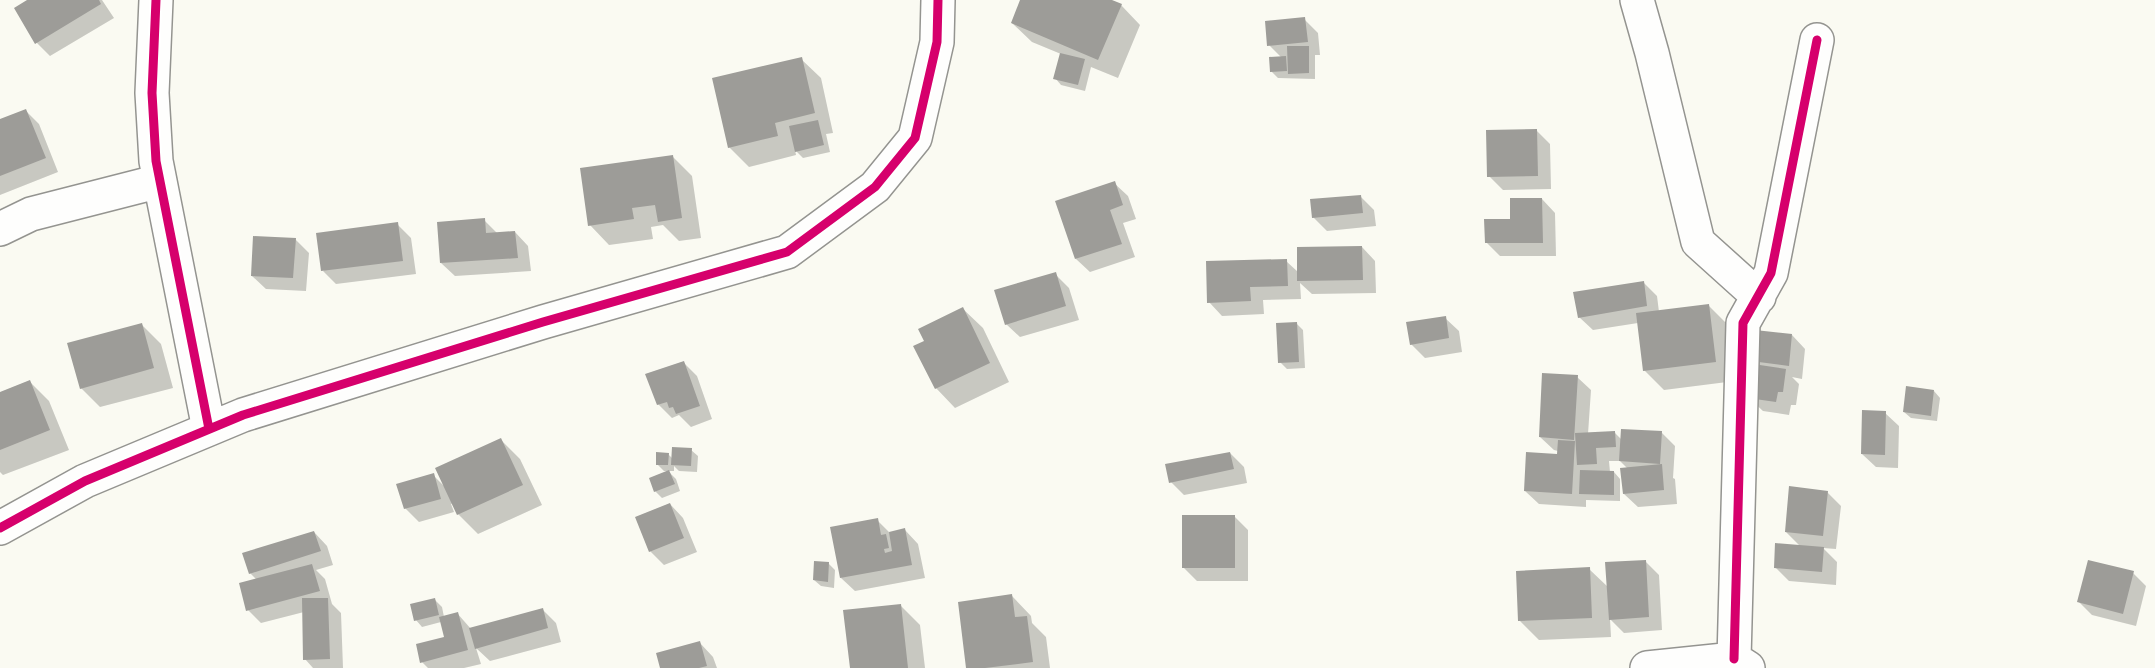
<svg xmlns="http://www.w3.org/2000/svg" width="2155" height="668" font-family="Merriweather,serif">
<rect width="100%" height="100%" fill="#fafaf2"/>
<path fill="#0003" d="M30,0H102L114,18L50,56L37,43Z
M1022,0H1108L1121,5L1140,25L1118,78L1091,67L1085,91L1061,85L1055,78L1061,54L1032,42L1012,23Z
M1304,19L1318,33L1320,55H1315V79L1278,78L1271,71L1282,58L1269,45Z
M801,59L821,78L833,133L826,134L830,152L803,158L795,150L796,155L749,167L729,147Z
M26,111L39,124L58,172L0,195V121Z
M1536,130L1550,144L1551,189L1503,190L1489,176Z
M673,157L692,176L701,238L679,241L663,225L651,227L653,239L609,245L590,225Z
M1114,183L1128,196L1136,219L1123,223L1135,257L1090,272L1076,259Z
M1360,196L1374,210L1376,226L1327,231L1313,217Z
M1542,199L1555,213L1556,256H1500L1486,242L1512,220Z
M484,220L498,234L515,232L528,246L531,271L455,276L441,263Z
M397,224L411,238L416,274L336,284L323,271Z
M295,239L309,253L306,291L266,289L252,276Z
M1362,247L1375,261L1376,293L1312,294L1300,283L1301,299L1263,300L1264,314L1222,316L1209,302L1286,261L1298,272Z
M1055,274L1069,288L1079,320L1020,337L1006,324Z
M1643,282L1657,296L1659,312L1709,306L1728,325L1735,381L1664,390L1644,370L1638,323L1593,330L1579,317Z
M963,309L983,328L1009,382L955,408L936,388L926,342Z
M1445,318L1459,331L1462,352L1425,358L1411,344Z
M1296,323L1303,330L1305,368L1287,369L1280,362Z
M141,324L161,344L173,388L100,407L81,388Z
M1792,335L1805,349L1802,379L1792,377L1799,384L1796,405H1791L1789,415L1763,411L1749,398L1753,361Z
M683,362L697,376L712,419L691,427L679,415L672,418L658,404Z
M1577,377L1591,390L1588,434L1615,433L1622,440L1661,432L1675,446L1673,478L1675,479L1677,504L1638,507L1624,494L1628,469L1620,461H1609L1610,472H1614L1620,479V501L1586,500V507L1539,504L1525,491L1558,455V451L1554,450L1540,437Z
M30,382L49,401L69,450L3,475L0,472V394Z
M1934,391L1940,398L1937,421L1911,418L1904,412Z
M1885,413L1899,426L1898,468L1876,467L1862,454Z
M501,440L520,459L542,505L478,534L458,514L453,503L451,504L454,512L419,522L405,508L433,475L445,487Z
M691,450L698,456L697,472L679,471L674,466V471H664L657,464L668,454L673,459Z
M1230,453L1244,467L1247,483L1184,495L1171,482Z
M669,472L676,479L680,491L662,498L655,491Z
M1827,492L1841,506L1836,549L1823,548L1837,562L1836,585L1789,581L1775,567L1801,547L1786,532Z
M670,504L683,518L697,552L664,565L650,551Z
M1235,517L1248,530V581H1197L1183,567Z
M877,520L890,533L905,530L918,544L925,578L855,591L841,578Z
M314,532L327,546L333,565L316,570L325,579L332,604L341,613L343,668H313L305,659L304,612L261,623L248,610L257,580L250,573Z
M1645,561L1659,575L1662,630L1624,633L1610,619L1611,637L1539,640L1520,621L1589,569L1608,587Z
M828,563L835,570L834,588L821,586L814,580Z
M2133,573L2146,586L2136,626L2092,615L2079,602Z
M1012,596L1031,616L1032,623L1046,637L1050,668H967Z
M435,600L442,607L444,617L457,613L471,629L542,609L556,623L561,642L490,661L476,648L481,664L464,668H428L422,662L446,638L441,622L422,627L416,620Z
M901,606L920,625L925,668H851Z
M700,643L713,657L717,668H661Z"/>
<path fill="#9d9c98" d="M27,0H99L101,4L35,44L14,8Z
M1020,0H1112L1122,4L1098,60L1011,23Z
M1305,17L1308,42L1267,46L1265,21Z
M1287,46H1309V73L1288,74Z
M1060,53L1085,59L1078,85L1053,79Z
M1286,56L1287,71L1270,72L1269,57Z
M802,57L815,113L775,123L778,136L728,148L712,78Z
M26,109L46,158L0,176V119Z
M818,120L824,145L795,152L789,126Z
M1537,129L1538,176L1487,177L1486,130Z
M673,155L682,218L658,222L655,205L632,208L634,219L588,226L580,168Z
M1115,181L1123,205L1110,210L1122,244L1075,259L1055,201Z
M1361,195L1363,213L1312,218L1310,199Z
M1510,198H1542L1543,243H1485L1484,219H1510Z
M485,218L486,233L515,231L518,258L440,263L437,222Z
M398,222L403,261L321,271L316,233Z
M253,236L296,238L293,278L251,276Z
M1362,246L1363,280L1297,281V247Z
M1287,259L1288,286L1250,287L1251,301L1207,303L1206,261Z
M1056,272L1066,306L1005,325L994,290Z
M1644,281L1647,306L1578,318L1573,292Z
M1709,304L1716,362L1643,371L1636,313Z
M963,307L990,363L935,389L913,346L924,341L918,329Z
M1446,316L1449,338L1410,345L1406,322Z
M1297,322L1299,362L1278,363L1276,323Z
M142,323L154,368L80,389L67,343Z
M1755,330L1792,334L1789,366L1751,361Z
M684,361L700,406L676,414L673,407L669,408L667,402L657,405L645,374Z
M1753,364L1786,369L1783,392H1778L1776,402L1748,398Z
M1542,373L1578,375L1574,440L1539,437Z
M30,380L50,430L0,450V392Z
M1906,386L1934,390L1931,416L1903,412Z
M1862,410L1886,411L1885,455L1861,454Z
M1621,429L1662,431L1660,464L1619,461Z
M1615,431L1616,447L1596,448L1597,464L1577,465L1575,433Z
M501,438L523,485L457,515L435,468Z
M1558,440L1575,441L1572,494L1524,491L1526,452L1557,454Z
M672,447L692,448L691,466L671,465Z
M656,452L669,453L668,465H656Z
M1230,452L1234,469L1169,483L1165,464Z
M1662,464L1664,490L1623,494L1620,468Z
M669,470L675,484L654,492L649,478Z
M1580,470L1614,471V495L1579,494Z
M434,473L441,499L404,509L396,484Z
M1789,486L1828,491L1823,536L1785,532Z
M670,503L684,538L649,552L635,517Z
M1182,515H1235V568H1182Z
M878,518L881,535L886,534L889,548L884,549L885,553L892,551L889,532L905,528L912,565L840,578L830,527Z
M314,531L321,551L249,574L242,553Z
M1775,543L1824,547L1822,572L1774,568Z
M1646,560L1649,617L1609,620L1605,562Z
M2088,560L2134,571L2123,614L2077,602Z
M814,561L829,562L828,582L813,580Z
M312,564L320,591L246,611L239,583Z
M1590,567L1592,618L1518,621L1516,571Z
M1012,594L1015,617L1027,616L1033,662L985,668H966L958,602Z
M302,598H328L330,659L303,660Z
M435,598L439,615L414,621L410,604Z
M901,604L908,668H850L843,610Z
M543,608L548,628L475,649L469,628Z
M458,612L468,650L420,663L416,644L444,637L439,617Z
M700,641L707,666L699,668H660L656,653Z"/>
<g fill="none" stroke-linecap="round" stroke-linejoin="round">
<g stroke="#949490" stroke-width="36">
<path id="minor" d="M156,0L152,93L156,161L209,429
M1637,0L1652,53L1698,242L1759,297
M0,229L31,214L160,181
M0,528L85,481L243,415L543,322L787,252L875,187L915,138L937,42L938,0
M1734,659L1743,323L1771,273L1817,40
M1647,668L1734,659L1748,668"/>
</g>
<use href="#minor" stroke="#fefefd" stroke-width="33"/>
<g stroke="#fff" stroke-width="13">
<path id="cycleway" d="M156,0L152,93L156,161L209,429
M0,528L85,481L243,415L543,322L787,252L875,187L915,138L937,42L938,0
M1734,659L1743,323L1771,273L1817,40"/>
</g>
<use href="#cycleway" stroke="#d6006c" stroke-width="9"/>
</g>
</svg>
